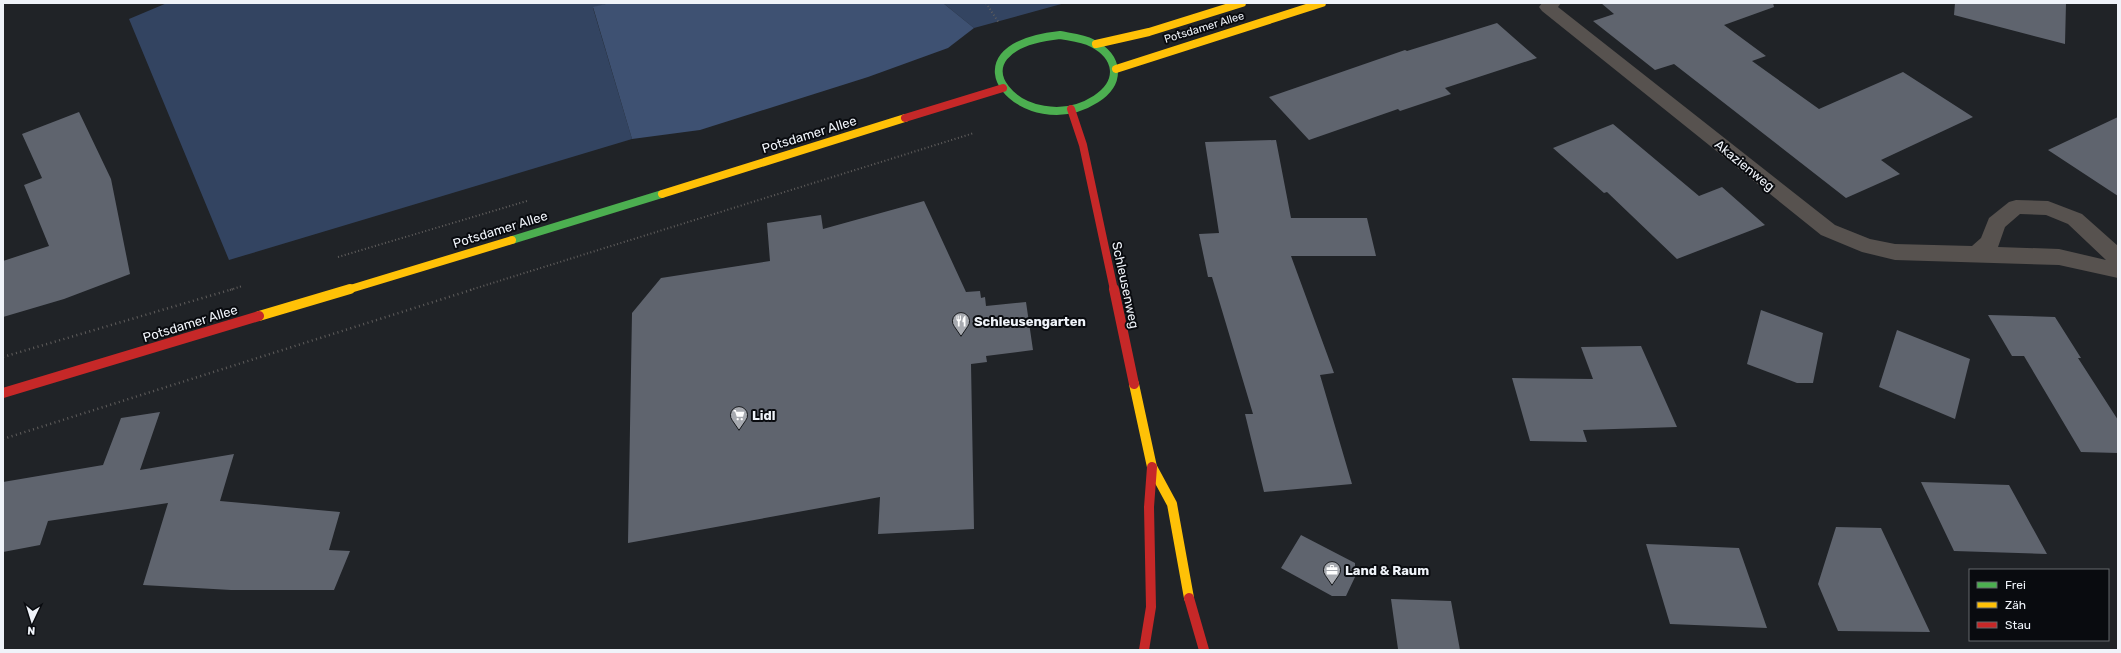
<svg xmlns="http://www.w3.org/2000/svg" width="2121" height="653" font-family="Rubik,sans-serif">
<rect width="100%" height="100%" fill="#202327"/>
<path fill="#334461" d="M167,3H610L593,8L632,139L229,260L129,19Z
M943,3H1065L974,28Z"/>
<path fill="#3e5172" d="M610,3H943L974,28L948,48L868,77L700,130L632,139L593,7Z"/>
<path fill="#5f646e" d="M1601,3H1773L1774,7L1724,25L1766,56L1752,61L1819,109L1903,72L1973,117L1881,160L1900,174L1846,198L1674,64L1655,70L1593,21L1614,14Z
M1955,3H2066L2065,44L1954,15Z
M1497,23L1537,58L1445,88L1451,94L1400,111L1398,109L1309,140L1269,97L1405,50L1407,51Z
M79,112L111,179L130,274L64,299L3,317V261L49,246L24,185L42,178L22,134Z
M2118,117V196L2048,150Z
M1613,124L1699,196L1722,187L1765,225L1677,259L1607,192L1604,193L1553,148Z
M1276,140L1291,218H1367L1376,256H1291L1334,373L1320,375L1352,484L1264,492L1245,414H1253L1212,277H1208L1199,234L1219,233L1205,142Z
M924,201L966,292L980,291L981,298L985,297L986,306L1026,302L1033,350L986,356L987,362L971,364L974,529L878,534L880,497L628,543L632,313L661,278L770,261L767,223L821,215L823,229Z
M1761,310L1823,333L1813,383H1797L1747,364Z
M1988,315L2055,317L2081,358H2078L2118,420V453L2081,452L2024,356H2012Z
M1897,330L1970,359L1955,419L1879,387Z
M1641,346L1677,427L1583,430L1587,442L1530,441L1512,378L1593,379L1581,347Z
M160,412L140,470L234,454L220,501L340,512L329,550L350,551L334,590H231L143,585L168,503L48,521L40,545L3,552V482L103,465L121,418Z
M1921,482L2009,485L2047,554L1954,551Z
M1836,527L1881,528L1930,632L1838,631L1818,584Z
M1301,535L1355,563V577L1346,596H1332L1281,568Z
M1646,544L1739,548L1767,628L1670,624Z
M1391,599L1451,601L1460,650L1398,649Z"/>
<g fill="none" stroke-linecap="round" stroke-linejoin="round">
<path stroke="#605e5d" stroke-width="2" stroke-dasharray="1 2.5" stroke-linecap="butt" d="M986,3L999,23
M338,257L527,201
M230,290L242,286
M470,290L974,133"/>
<path stroke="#605e5d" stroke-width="2.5" stroke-dasharray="1 3.5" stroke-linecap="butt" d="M3,357L233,289
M3,439L474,289"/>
<path fill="#57524f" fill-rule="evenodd" d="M1542,3H1561L1558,7L1835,225L1870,239L1895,244L1972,246L1981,238L1989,218L2009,202L2016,200L2048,201L2082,214L2118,246V278L2059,265L1895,260L1862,252L1821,235L1542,11L1539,7ZM2020,214L2046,215L2068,224L2106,260L2059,249L1998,247L2005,227Z"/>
<path stroke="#4caf50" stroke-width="8" d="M1060,35C1070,37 1083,38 1092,43C1119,57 1122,82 1096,99C1026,144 937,48 1060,35Z
M512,240L662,194"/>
<path stroke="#ffc107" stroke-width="8" d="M1096,44L1149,32L1242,3
M1116,69L1322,3
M662,194L905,118
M347,290L512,240"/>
<path stroke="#ffc107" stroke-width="10" d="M259,316L350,289
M1134,384L1152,467L1172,504L1189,598"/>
<path stroke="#c62828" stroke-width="8" d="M1071,109L1083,145L1114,290
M905,118L1003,88"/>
<path stroke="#c62828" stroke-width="10" d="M1114,289L1134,384
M3,393L259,316
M1189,598L1204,650
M1144,650L1151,607L1149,507L1152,467"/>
</g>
<defs>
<g id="restaurant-pin" transform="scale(0.9)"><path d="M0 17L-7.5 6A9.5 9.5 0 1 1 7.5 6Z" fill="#a7aab0" stroke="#090b0f"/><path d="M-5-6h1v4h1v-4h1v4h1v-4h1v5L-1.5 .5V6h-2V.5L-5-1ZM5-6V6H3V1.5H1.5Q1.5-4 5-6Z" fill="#fff"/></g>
<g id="supermarket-pin" transform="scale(0.9)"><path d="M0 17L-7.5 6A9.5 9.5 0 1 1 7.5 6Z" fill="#a7aab0" stroke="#090b0f"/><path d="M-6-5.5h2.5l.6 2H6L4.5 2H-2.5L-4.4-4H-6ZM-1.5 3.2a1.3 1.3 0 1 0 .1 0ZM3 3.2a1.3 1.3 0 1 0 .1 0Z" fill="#fff"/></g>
<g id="office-pin" transform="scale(0.9)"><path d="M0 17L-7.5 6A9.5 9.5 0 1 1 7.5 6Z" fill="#a7aab0" stroke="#090b0f"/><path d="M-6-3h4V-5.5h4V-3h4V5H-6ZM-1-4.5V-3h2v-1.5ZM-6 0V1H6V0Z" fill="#fff"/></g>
</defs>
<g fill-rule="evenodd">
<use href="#restaurant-pin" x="961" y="321"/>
<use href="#supermarket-pin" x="739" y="415"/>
<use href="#office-pin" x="1332" y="570"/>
</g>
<g text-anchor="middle" stroke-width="4" stroke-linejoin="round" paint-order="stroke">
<g font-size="11" fill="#eff3f9" stroke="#090b0f">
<text transform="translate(1204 27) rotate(-17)" y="4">Potsdamer Allee</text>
</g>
<g font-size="13" fill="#eff3f9" stroke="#090b0f">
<text transform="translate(809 134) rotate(-17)" y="5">Potsdamer Allee</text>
<text transform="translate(1745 165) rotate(39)" y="5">Akazienweg</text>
<text transform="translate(500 229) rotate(-17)" y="5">Potsdamer Allee</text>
<text transform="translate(1126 285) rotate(78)" y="5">Schleusenweg</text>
<text transform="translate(190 323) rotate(-17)" y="5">Potsdamer Allee</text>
</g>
<g font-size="13" font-weight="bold" fill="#eff3f9" stroke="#090b0f" text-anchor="start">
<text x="974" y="326">Schleusengarten</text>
<text x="752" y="420">Lidl</text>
<text x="1345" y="575">Land &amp; Raum</text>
</g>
</g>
<rect width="2121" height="653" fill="none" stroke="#eff3f9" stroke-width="8"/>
<rect x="1969" y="569" width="140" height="72" fill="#090b0f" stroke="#65686d"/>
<rect x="1977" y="582" width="20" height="6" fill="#4caf50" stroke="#65686d"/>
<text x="2005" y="589" font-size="12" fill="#eff3f9">Frei</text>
<rect x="1977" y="602" width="20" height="6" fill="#ffc107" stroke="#65686d"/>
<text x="2005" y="609" font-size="12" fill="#eff3f9">Zäh</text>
<rect x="1977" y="622" width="20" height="6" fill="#c62828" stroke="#65686d"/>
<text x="2005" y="629" font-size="12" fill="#eff3f9">Stau</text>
<g transform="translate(32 621) rotate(184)" stroke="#090b0f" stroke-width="3" paint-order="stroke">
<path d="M0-3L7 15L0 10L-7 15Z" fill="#eff3f9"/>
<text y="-6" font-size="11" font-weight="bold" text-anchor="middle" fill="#eff3f9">N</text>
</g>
</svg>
